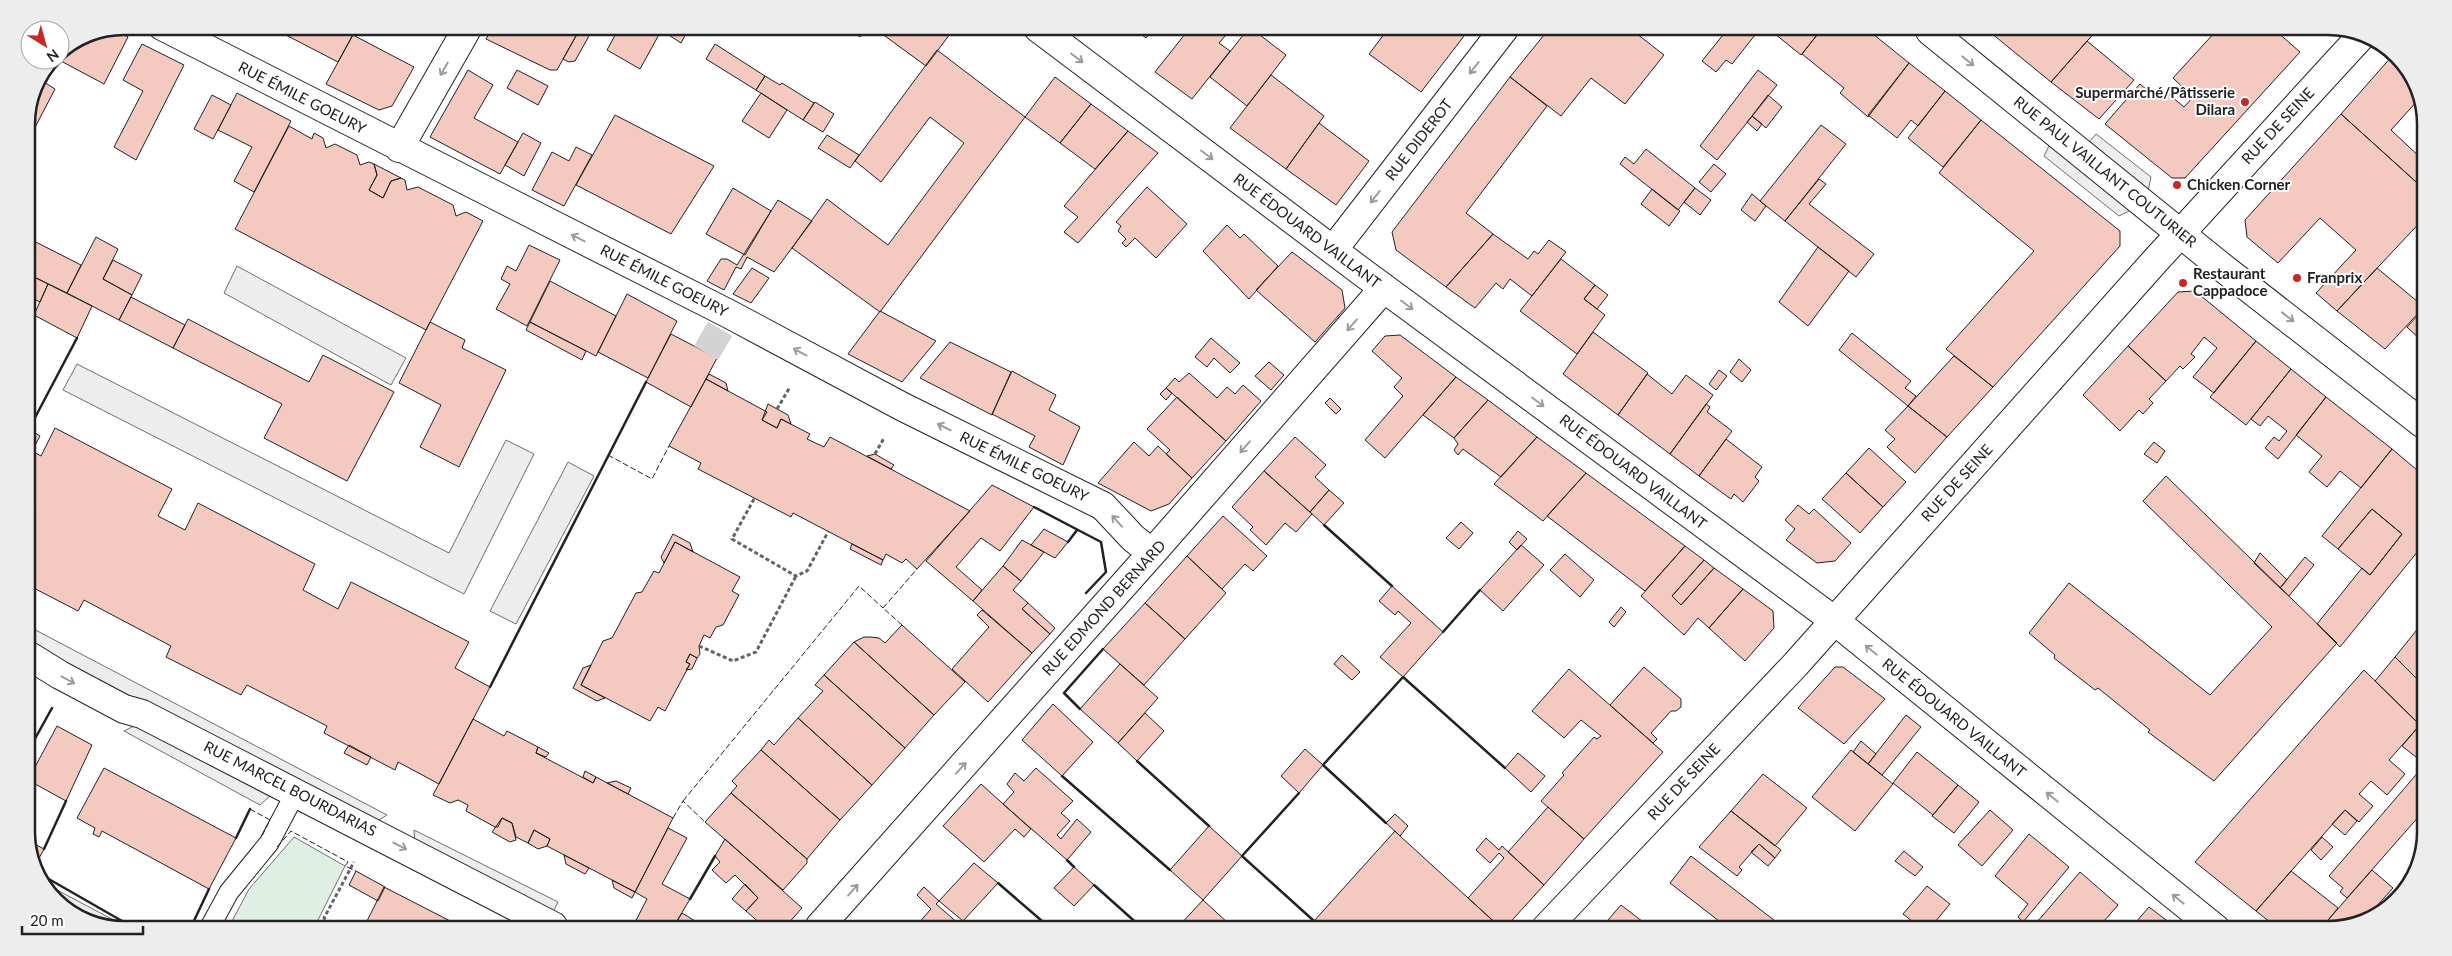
<svg xmlns="http://www.w3.org/2000/svg" width="2452" height="956" font-family="Lato,sans-serif">
<rect width="100%" height="100%" fill="#fff"/>
<path fill="#e0efe3" stroke="#6f6f6f" d="M294,837L345,866L318,920L322,925H230L249,889Z"/>
<path fill="#ededed" stroke="#6f6f6f" d="M2096,134L2151,177L2148,191L2089,142Z
M2050,144L2131,210L2119,216L2044,156Z
M237,266L406,358L391,385L224,293Z
M77,364L449,553L506,440L534,454L464,594L63,390Z
M568,462L594,476L516,624L490,611Z
M26,625L387,815L374,823L26,642Z
M138,724L271,795L260,805L124,731Z
M414,830L558,902L552,914L415,843Z
M42,882L123,925L92,924L46,891Z"/>
<path fill="#f3c9c0" stroke="#222" d="M283,27H357L338,62L280,32Z
M493,27H581L557,70H550L486,39Z
M581,27H594L575,61L569,62L563,59Z
M619,28H655L661,31L640,69L607,50Z
M663,28H689L681,43L661,30Z
M848,28H866L860,37Z
M874,28H942L950,34L926,66Z
M112,29L128,37L104,84L59,60L60,51L87,34Z
M1134,29H1153L1146,38Z
M1189,29H1231L1219,43L1230,51L1192,99L1155,72Z
M1248,29H1252L1286,55L1247,106L1210,77Z
M1388,29H1456L1464,36L1421,92L1369,54Z
M1548,30H1632L1664,55L1625,104L1591,78L1561,116L1510,77Z
M1727,30H1750L1755,35L1732,64L1726,60L1716,72L1702,61Z
M1770,30H1821L1801,55Z
M1821,30H1868L1909,63L1868,117L1840,93L1844,88L1802,54Z
M1993,31H2096L2051,82L1991,33Z
M2216,31H2276L2300,52L2185,178H2172L2105,124L2140,84L2153,95L2158,91L2162,95L2166,92L2184,107L2193,97L2173,78Z
M353,35L414,67L392,106L379,110L326,84Z
M2087,41L2134,80L2099,119L2051,82Z
M142,44L184,65L136,160L114,147L143,91L123,80Z
M715,44L765,76L756,90L706,59Z
M937,50L1025,117L880,312L792,248L827,199L888,245L964,143L930,117L881,182L855,161Z
M2393,55L2406,65L2419,99L2391,130L2425,162V190L2341,114Z
M1909,63L1945,91L1918,126L1911,120L1897,138L1868,115Z
M468,70L493,85L474,118L518,142L500,174L430,137Z
M517,70L548,86L538,105L507,88Z
M1758,70L1777,85L1717,160L1700,146Z
M1271,75L1324,116L1286,169L1230,128Z
M765,76L780,85L782,83L814,103L803,120L756,90Z
M1055,77L1091,104L1060,143L1025,117Z
M1510,77L1547,106L1466,213L1493,234L1446,287L1396,250L1392,232Z
M39,79L55,89L29,139L26,138V118L34,86Z
M1945,91L1981,120L1943,167L1908,138Z
M237,93L291,121L254,192L234,181L252,147L218,130Z
M761,93L787,110L769,138L742,121Z
M212,95L231,105L213,139L194,129Z
M1768,95L1782,107L1766,128L1752,116Z
M815,102L834,114L823,132L803,120Z
M1091,104L1128,131L1095,169L1060,143Z
M2341,114L2425,190V217L2337,311L2316,293L2356,250L2320,218L2278,263L2247,237L2245,220Z
M615,115L714,166L671,234L576,185Z
M1752,116L1762,124L1757,131L1747,122Z
M1981,120L2120,231V246L1993,387L1946,349L2034,251L1939,173Z
M1319,123L1369,161L1336,205L1286,169Z
M1821,125L1846,144L1785,221L1760,201Z
M289,126L312,139L314,133L323,138L326,148L335,144L357,155L360,165L369,162L374,164L377,175L369,190L383,198L391,181L401,178L405,180L407,190L418,187L453,205L456,216L466,212L483,221L426,330L235,229Z
M1128,131L1158,153L1078,243L1064,232L1078,217L1064,206Z
M523,133L541,143L524,176L505,165Z
M827,135L859,155L850,168L818,148Z
M576,147L592,155L564,206L532,190L552,152L569,161Z
M1646,149L1695,188L1678,210L1620,164L1625,157L1634,164Z
M374,164L401,178L391,181L383,198L369,190L377,175Z
M1714,164L1726,174L1711,192L1699,182Z
M1819,179L1826,184L1809,204L1874,254L1856,277L1785,221Z
M1147,187L1187,224L1156,258L1135,238L1126,247L1122,243L1126,239L1118,231L1121,226L1116,222Z
M733,188L771,211L745,255L706,234Z
M1695,188L1711,200L1700,215L1684,202Z
M1652,189L1680,211L1669,226L1641,204Z
M1752,194L1766,206L1755,221L1741,210Z
M778,200L812,221L774,272L747,257L741,269L736,267L724,290L707,281L721,259H727L737,265Z
M1227,225L1240,238L1244,234L1278,266L1249,299L1203,251Z
M1493,234L1528,259L1534,251L1538,254L1549,240L1566,252L1532,296L1510,279L1503,289L1496,283L1475,308L1446,287Z
M26,237L81,265L67,293L26,273Z
M96,237L118,249L103,279L132,295L119,320L67,293Z
M529,245L560,260L527,326L496,309L510,284L501,279L507,266L516,271Z
M1818,247L1849,271L1808,326L1779,302Z
M1292,252L1342,290L1345,308L1315,342L1256,290Z
M1561,259L1595,285L1584,299L1605,315L1577,354L1520,311Z
M113,260L142,275L132,295L103,279Z
M752,268L769,278L751,303L733,294Z
M2377,268L2424,307L2385,349L2337,311Z
M26,273L48,284L40,302L26,295Z
M550,281L616,316L596,356L530,322Z
M48,284L92,306L77,338L34,315Z
M1595,285L1608,295L1597,309L1584,299Z
M2195,291L2256,341L2214,393L2193,377L2217,348L2204,337L2191,354L2195,357L2183,369L2180,366L2166,381L2128,346L2178,292Z
M627,294L677,321L648,378L598,352Z
M131,297L185,325L173,348L119,320Z
M2424,309V343L2407,327Z
M880,311L936,341L902,382L848,354Z
M188,319L309,382L323,355L394,392L347,481L264,438L282,404L173,348Z
M430,322L465,340L462,348L506,370L459,467L420,447L441,405L399,383Z
M530,322L586,351L582,360L526,330Z
M1593,332L1648,373L1618,415L1563,374Z
M1852,333L1911,381L1905,388L1916,396L1908,406L1839,350Z
M671,334L717,358L691,407L646,382Z
M1400,335L1456,377L1385,458L1365,440L1403,396L1394,387L1402,378L1372,351L1385,336Z
M1211,338L1240,363L1230,373L1214,358L1207,367L1195,357Z
M2256,341L2291,369L2246,425L2210,397Z
M950,342L1011,372L992,415L920,378Z
M2128,346L2166,381L2149,399L2153,403L2143,414L2139,410L2120,431L2083,395Z
M1954,356L1993,387L1947,437L1908,406Z
M1739,359L1751,370L1742,382L1730,372Z
M1269,362L1284,375L1271,390L1255,376Z
M2291,369L2326,397L2278,459L2265,448L2274,437L2279,441L2287,431L2268,416L2260,426L2251,419Z
M1719,370L1727,376L1716,390L1709,384Z
M1012,371L1056,395L1049,410L1080,427L1063,465L1029,447L1035,436L992,414Z
M1189,373L1217,398L1227,387L1235,394L1243,385L1261,401L1226,441L1166,388L1175,378L1179,382Z
M709,374L726,383L728,391L706,379Z
M1647,374L1672,394L1686,375L1713,395L1670,454L1618,415Z
M1456,377L1488,400L1454,438L1423,415Z
M706,379L767,412L762,420L777,428L781,419L810,434L807,439L824,447L830,437L970,511L917,569L906,559L902,563L886,554L883,560L793,513L791,517L698,469L701,463L669,446Z
M1166,388L1172,393L1166,400L1160,394Z
M1177,397L1226,441L1192,478L1166,454L1170,450L1147,429Z
M2326,397L2392,449L2361,488L2340,471L2327,487L2309,472L2322,456L2296,435Z
M1330,398L1341,409L1336,414L1325,403Z
M1488,400L1537,437L1501,477L1463,449L1458,455L1454,450L1458,444L1454,438Z
M768,404L788,415L791,424L781,419L777,428L762,420Z
M1706,404L1710,407L1707,412L1732,431L1699,476L1670,454Z
M1908,406L1947,437L1915,473L1887,447L1895,439L1885,430Z
M55,428L172,489L158,516L185,530L198,503L315,564L303,590L338,609L351,582L469,642L455,668L490,687L439,784L398,762L395,770L324,733L327,726L247,685L241,695L166,657L171,646L84,600L78,611L26,584V434L29,429L40,436L32,451L41,456Z
M1295,437L1326,465L1315,477L1329,490L1310,512L1264,471Z
M1537,437L1586,473L1543,521L1494,484Z
M1726,439L1762,467L1755,477L1759,481L1743,502L1734,494L1731,499L1699,476Z
M1134,442L1149,456L1158,446L1192,478L1169,504L1151,511L1098,483Z
M2154,442L2165,451L2157,463L2144,454Z
M1869,448L1906,482L1883,507L1846,473Z
M2392,449L2423,475V545L2340,647L2317,624L2362,568L2370,575L2402,534L2372,509L2338,549L2322,536Z
M875,454L894,465L891,469L867,456Z
M1264,471L1312,514L1296,532L1285,523L1266,545L1250,530L1253,527L1232,507Z
M1586,473L1685,546L1645,591L1547,516Z
M1846,473L1883,507L1860,533L1822,499Z
M2166,476L2337,643L2214,781L2148,732L2150,730L2098,688L2095,690L2054,658L2055,655L2029,633L2069,583L2210,695L2272,627L2143,501Z
M992,485L1034,507L1000,551L981,538L956,567L982,590L973,601L926,561Z
M1329,490L1344,503L1324,525L1310,512Z
M1798,505L1809,514L1814,509L1851,543L1835,561L1817,563L1786,540L1795,529L1785,520Z
M2372,509L2402,534L2370,575L2338,549Z
M1223,516L1267,556L1253,571L1245,564L1222,589L1187,556Z
M1461,522L1473,533L1459,549L1446,538Z
M1044,529L1068,542L1055,558L1031,545Z
M1518,531L1527,539L1517,550L1509,542Z
M673,534L690,543L693,552L675,542L664,563L661,557Z
M1022,540L1044,552L1021,581L1003,566Z
M675,542L740,577L732,591L739,595L723,625L716,627L710,638L704,635L699,646L700,654L697,658L690,654L686,662L690,664L665,711L658,707L650,721L581,685L603,641L612,638L636,593L642,592L654,571L659,573Z
M852,544L883,560L881,565L850,549Z
M1521,545L1544,565L1503,611L1480,590Z
M1685,546L1704,560L1672,596L1681,605L1714,568L1743,589L1709,628L1698,618L1684,635L1641,596Z
M2260,553L2287,580L2280,588L2254,563Z
M1565,554L1594,580L1580,597L1550,570Z
M1187,556L1226,593L1185,639L1145,603Z
M2305,557L2314,565L2289,596L2280,588Z
M1704,560L1714,568L1681,605L1672,596Z
M1003,566L1021,581L1013,590L1028,603L1022,609L1050,634L1032,653L973,601Z
M1392,586L1443,632L1403,677L1380,657L1411,623L1398,611L1395,615L1379,601Z
M1743,589L1773,611L1774,628L1745,661L1709,628Z
M1028,603L1055,628L1050,634L1022,609Z
M1145,603L1185,639L1144,685L1103,649Z
M1621,607L1626,612L1614,627L1609,622Z
M982,610L1032,653L988,702L952,669L989,627L977,615Z
M902,625L965,682L934,715L854,642L864,637H871L879,638L885,643Z
M2420,626L2422,628V684L2395,657Z
M854,642L934,715L905,748L824,675Z
M690,654L697,658L692,669L686,670L690,664L686,662Z
M1342,655L1360,672L1352,680L1334,664Z
M2395,657L2422,684L2421,726L2375,681Z
M1120,664L1158,698L1118,743L1080,709Z
M591,665L581,685L605,698L597,701L573,688L583,668Z
M1644,667L1681,699V707L1676,711H1671L1651,733L1657,739L1653,743L1610,705Z
M1835,667H1843L1885,699L1844,744L1798,708Z
M1569,669L1663,752L1584,839L1541,801L1564,775L1562,773L1594,737L1597,739L1601,736L1581,720L1564,738L1532,711Z
M2364,670L2420,725L2389,760L2405,774L2387,795L2371,781L2359,794L2373,806L2359,822L2345,810L2256,911L2195,862Z
M824,675L905,748L872,785L798,718L823,691L815,685Z
M1053,704L1093,742L1062,776L1022,740Z
M1145,713L1164,731L1137,761L1118,743Z
M1906,715L1921,727L1882,775L1868,764Z
M798,718L872,785L840,820L761,750L769,740L774,745Z
M473,719L504,736L507,731L538,747L536,753L593,783L596,777L673,818L635,892L547,846L550,839L534,830L528,843L516,837L512,823L502,818L498,827H495L466,811L468,805L458,800L450,803L433,795Z
M2420,725L2421,726V761L2402,746Z
M57,726L92,745L66,801L28,780Z
M1861,741L1876,754L1868,764L1853,752Z
M349,745L371,757L367,765L344,753Z
M538,747L549,753L546,757L536,753Z
M1305,749L1323,765L1299,793L1281,776Z
M761,750L840,820L807,859L731,793L737,786L732,781Z
M1851,750L1893,784L1855,831L1812,797Z
M1917,752L1958,785L1933,815L1893,783Z
M1518,753L1545,776L1531,792L1505,768Z
M104,768L236,838L209,889L102,831L99,837L93,834L95,828L77,818Z
M1036,768L1073,801L1061,813L1070,821L1057,835L1061,839L1077,819L1091,832L1067,860L1003,804L1014,792L1007,784L1015,773L1024,781Z
M2421,769V814L2347,898L2340,892L2343,888L2329,876Z
M585,771L596,777L593,783L583,777Z
M1763,774L1807,808L1775,846L1731,811Z
M616,781L631,788L628,794L607,783Z
M981,784L1031,829L1024,837L1015,829L984,862L943,826Z
M1958,785L1979,802L1954,833L1932,816Z
M731,793L807,859V863L783,890L705,822Z
M1548,807L1584,839L1544,885L1508,852Z
M1990,810L2013,830L1982,866L1958,845Z
M2345,810L2357,821L2345,835L2332,824Z
M1731,811L1781,850L1775,858L1759,844L1739,867L1742,870L1737,876L1699,847Z
M1395,814L1408,826L1400,836L1386,823Z
M502,818L512,823L516,840L510,842L492,832Z
M1209,826L1242,856L1203,900L1170,870Z
M668,828L687,838L662,884L690,899L674,926H633L647,899L635,892Z
M534,830L550,839L547,846L538,849L528,843Z
M1395,831L1400,836L1501,928L1321,927L1314,921Z
M2029,834L2069,867L2023,922L2018,917L2028,904L1995,876Z
M2322,837L2333,847L2321,860L2311,850Z
M1486,838L1499,850L1502,846L1544,885L1505,928H1501L1468,898L1504,858L1499,853L1490,863L1476,850Z
M725,839L802,908L786,926H763L746,911L758,898L735,875L726,883L712,870L720,862L715,856Z
M27,840L44,849L36,864Z
M1759,844L1775,858L1768,866L1751,852Z
M1904,851L1923,867L1915,876L1895,861Z
M564,855L589,868L585,874L566,864Z
M1691,856L1779,924L1775,928H1728L1670,883Z
M974,863L998,883L963,921L939,901Z
M1074,867L1094,885L1074,906L1054,888Z
M2372,870L2393,888L2366,918L2337,927L2328,920Z
M356,871L385,887L378,901L349,885Z
M2291,871L2338,908L2320,930H2280L2256,911Z
M2080,872L2118,905L2097,929H2031Z
M612,880L635,892L632,898L614,888Z
M745,884L758,898L746,911L732,899Z
M1927,886L1950,904L1929,929H1922L1903,914Z
M384,887L458,925H365Z
M924,887L939,901L936,904L960,925L958,927L916,926L931,909L917,895Z
M1203,900L1228,923L1224,927H1178Z
M1621,905L1651,928H1601Z
M2149,907L2174,926L2178,929H2130Z
M682,913L700,924L699,926H674Z
M2328,920L2337,927L2320,930Z"/>
<g fill="none" stroke-linecap="round" stroke-linejoin="round">
<path stroke="#d3d3d3" stroke-width="28" stroke-dasharray="28 14" stroke-linecap="butt" d="M706,353L729,314"/>
<g stroke="#222" stroke-width="21">
<path id="lane" d="M211,925L229,892L269,843L296,792"/>
</g>
<g stroke="#222" stroke-width="30">
<path id="street" d="M162,26L729,314L903,407L1103,506L1133,538L1152,553
M1038,28L1362,272L1835,621L2216,929
M399,148L468,27
M1333,250L1504,29
M26,654L60,675L124,709L142,714L553,926
M820,926L1152,553L1384,288
M1546,928L1796,664L2156,260L2363,34"/>
</g>
<g stroke="#222" stroke-width="30">
<path id="secondary" d="M1930,31L2218,264L2423,424"/>
</g>
<path stroke="#646464" stroke-width="3" stroke-dasharray="4 2.5" stroke-linecap="butt" d="M777,409L790,387
M875,454L884,438
M754,499L732,539L796,576L807,571L828,532
M699,646L733,661L756,652L796,576
M329,925L324,918L354,862"/>
<use href="#lane" stroke="#fff" stroke-width="19"/>
<use href="#street" stroke="#fff" stroke-width="28"/>
<use href="#secondary" stroke="#fff" stroke-width="28"/>
<path stroke="#222" stroke-width="1" stroke-dasharray="6 2.5" stroke-linecap="butt" d="M608,455L652,479L669,446
M902,625L883,608L917,569
M683,801L859,586L883,608
M250,809L270,820L261,838
M673,818L683,801L705,822
M277,847L291,831L348,862L345,866L356,871"/>
<path stroke="#222" stroke-width="2.5" d="M29,429L77,338
M1034,507L1101,542L1106,572L1086,593
M1324,525L1392,586
M1068,542L1077,530
M1443,632L1480,590
M490,687L646,382
M1080,709L1064,693L1103,649
M26,755L52,708
M1137,761L1209,826
M1062,776L1170,870
M1299,793L1242,856L1314,921
M1386,823L1323,765L1403,677L1505,768
M236,838L250,809
M44,849L66,801
M1067,860L1074,867
M40,874L129,925
M998,883L1049,927
M1094,885L1141,927
M690,899L715,856
M1228,923L1233,927
M192,925L209,889"/>
</g>
<defs><path id="oneway-shaft" d="M-6 0H5M1.5-3L5.5 0L1.5 3" fill="none" stroke-width="1.6" stroke-linecap="round" stroke-linejoin="round" transform="scale(1.25)"/></defs>
<g stroke="#9c9c9c">
<use href="#oneway-shaft" transform="translate(1077 58) rotate(37)"/>
<use href="#oneway-shaft" transform="translate(1968 61) rotate(39)"/>
<use href="#oneway-shaft" transform="translate(1474 68) rotate(128)"/>
<use href="#oneway-shaft" transform="translate(444 69) rotate(120)"/>
<use href="#oneway-shaft" transform="translate(1207 155) rotate(37)"/>
<use href="#oneway-shaft" transform="translate(1375 197) rotate(128)"/>
<use href="#oneway-shaft" transform="translate(578 238) rotate(-153)"/>
<use href="#oneway-shaft" transform="translate(1407 305) rotate(37)"/>
<use href="#oneway-shaft" transform="translate(2288 317) rotate(38)"/>
<use href="#oneway-shaft" transform="translate(1352 325) rotate(131)"/>
<use href="#oneway-shaft" transform="translate(800 352) rotate(-152)"/>
<use href="#oneway-shaft" transform="translate(1538 402) rotate(37)"/>
<use href="#oneway-shaft" transform="translate(944 427) rotate(-154)"/>
<use href="#oneway-shaft" transform="translate(1245 447) rotate(131)"/>
<use href="#oneway-shaft" transform="translate(1117 521) rotate(-132)"/>
<use href="#oneway-shaft" transform="translate(1871 650) rotate(-141)"/>
<use href="#oneway-shaft" transform="translate(68 680) rotate(28)"/>
<use href="#oneway-shaft" transform="translate(961 768) rotate(-48)"/>
<use href="#oneway-shaft" transform="translate(2052 797) rotate(-141)"/>
<use href="#oneway-shaft" transform="translate(400 846) rotate(27)"/>
<use href="#oneway-shaft" transform="translate(853 890) rotate(-48)"/>
<use href="#oneway-shaft" transform="translate(2178 899) rotate(-141)"/>
</g>
<g fill="#c62828" stroke="#fff" stroke-width="2">
<circle cx="2245" cy="102" r="5"/>
<circle cx="2177" cy="185" r="5"/>
<circle cx="2297" cy="278" r="5"/>
<circle cx="2183" cy="283" r="5"/>
</g>
<g text-anchor="middle" stroke-width="4" stroke-linejoin="round" paint-order="stroke">
<g font-size="15" font-weight="bold" fill="#222" stroke="#fff" text-anchor="start">
<text x="2235" y="98" text-anchor="end">Supermarché/Pâtisserie<tspan x="2235" dy="17">Dilara</tspan></text>
<text x="2187" y="190">Chicken Corner</text>
<text x="2193" y="279">Restaurant<tspan x="2193" dy="17">Cappadoce</tspan></text>
<text x="2307" y="283">Franprix</text>
</g>
<g font-size="15" fill="#222" stroke="#fff">
<text transform="translate(302 98) rotate(27)" y="5">RUE ÉMILE GOEURY</text>
<text transform="translate(2278 126) rotate(-47)" y="5">RUE DE SEINE</text>
<text transform="translate(1419 140) rotate(-52)" y="5">RUE DIDEROT</text>
<text transform="translate(2105 172) rotate(39)" y="5">RUE PAUL VAILLANT COUTURIER</text>
<text transform="translate(1307 231) rotate(37)" y="5">RUE ÉDOUARD VAILLANT</text>
<text transform="translate(664 281) rotate(27)" y="5">RUE ÉMILE GOEURY</text>
<text transform="translate(1024 467) rotate(26)" y="5">RUE ÉMILE GOEURY</text>
<text transform="translate(1633 472) rotate(37)" y="5">RUE ÉDOUARD VAILLANT</text>
<text transform="translate(1957 483) rotate(-48)" y="5">RUE DE SEINE</text>
<text transform="translate(1104 608) rotate(-48)" y="5">RUE EDMOND BERNARD</text>
<text transform="translate(1954 718) rotate(39)" y="5">RUE ÉDOUARD VAILLANT</text>
<text transform="translate(1684 782) rotate(-47)" y="5">RUE DE SEINE</text>
<text transform="translate(290 789) rotate(27)" y="5">RUE MARCEL BOURDARIAS</text>
</g>
</g>
<path d="M0 0H2452V956H0ZM124 35H2328A89 89 0 0 1 2417 124V832A89 89 0 0 1 2328 921H124A89 89 0 0 1 35 832V124A89 89 0 0 1 124 35Z" fill="#ededed" fill-rule="evenodd"/>
<path fill="none" stroke="#222" stroke-width="2.5" d="M124 35H2328A89 89 0 0 1 2417 124V832A89 89 0 0 1 2328 921H124A89 89 0 0 1 35 832V124A89 89 0 0 1 124 35Z"/>
<g transform="translate(45 45) rotate(143)"><circle r="24" fill="#ffffff" stroke="#a7a7a7"/>
<path d="M0-4L9 19L0 12L-9 19Z" fill="#c62828"/>
<text y="-8" font-size="14" font-weight="bold" text-anchor="middle" fill="#222222">N</text>
</g>
<path d="M22 926v8h121v-8" fill="none" stroke="#222222" stroke-width="2.5"/>
<text x="30" y="926" font-size="15" fill="#222222" stroke="#ffffff" stroke-width="4" paint-order="stroke">20 m</text>
</svg>
